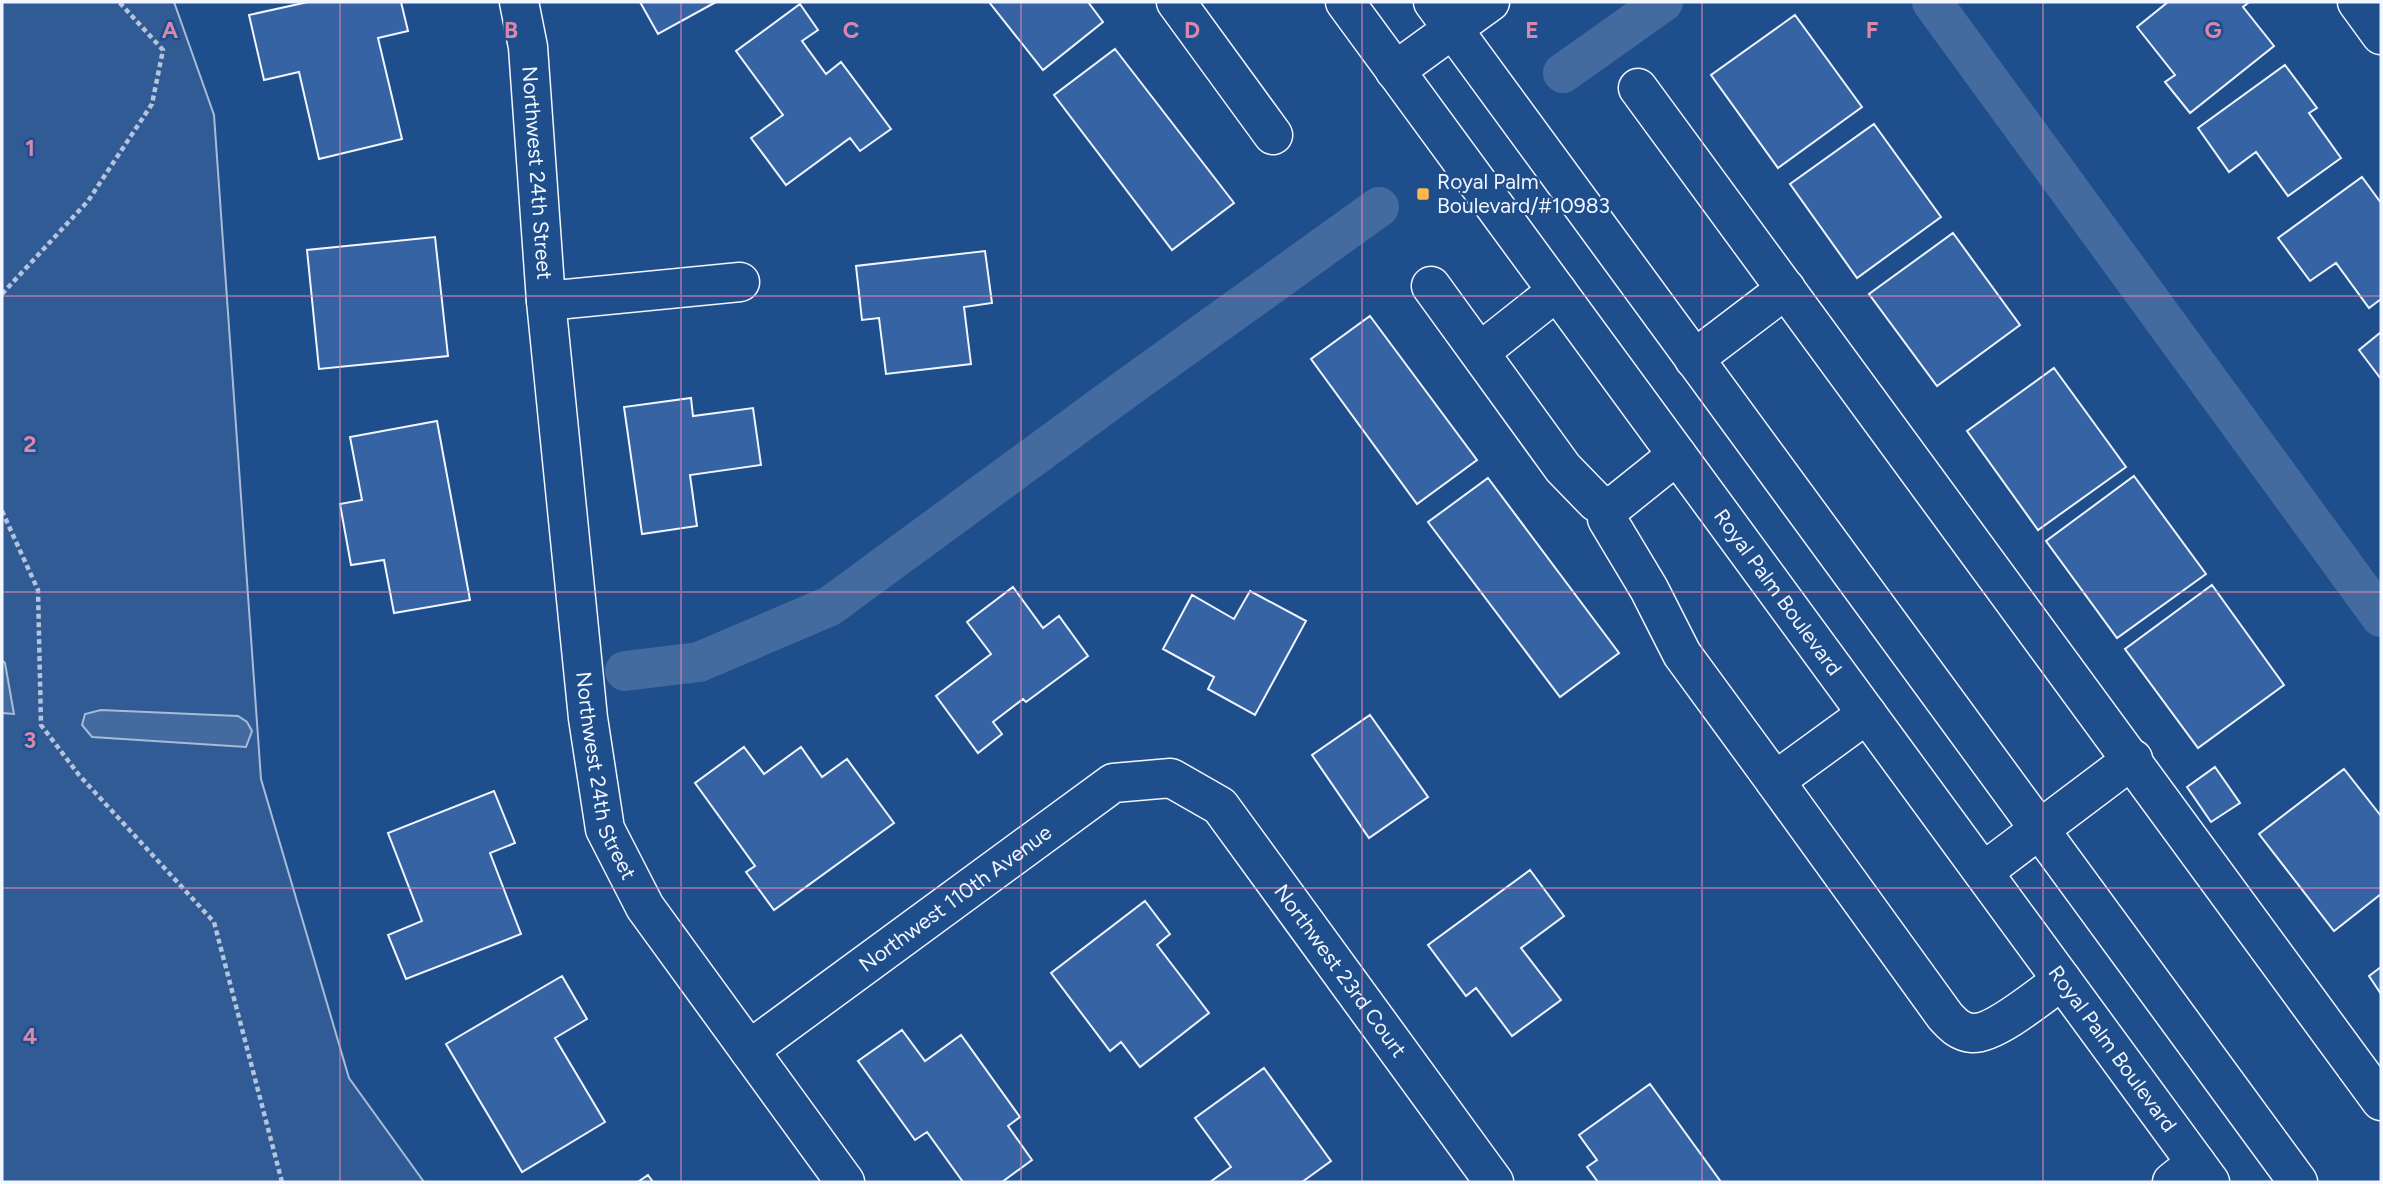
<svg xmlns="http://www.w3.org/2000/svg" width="2383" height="1184" font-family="Figtree,sans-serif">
<rect width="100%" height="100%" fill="#1f4e8c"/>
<path fill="#305b95" stroke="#a8bbd7" stroke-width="2" d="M2,2H174L214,115L261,779L349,1078L424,1182H2Z"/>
<path fill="#446ba0" stroke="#a8bbd7" stroke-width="2" d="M2,660L5,663L14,714L2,713Z
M101,710L238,716L247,722L252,731L246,747L92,737L82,725L85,714Z"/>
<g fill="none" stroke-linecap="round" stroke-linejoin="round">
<path stroke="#446ba0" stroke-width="40" d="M1932,2L2381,617
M1563,73L1663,2
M625,671L699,662L830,606L1127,388L1379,207"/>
</g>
<path fill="#3563a3" stroke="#f2f6ff" stroke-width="2" d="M308,2H401L408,31L378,38L402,139L319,159L299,72L264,80L249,15Z
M640,2H716L658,34Z
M989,2H1088L1103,22L1043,70Z
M2168,2H2247L2248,3L2243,7L2274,46L2190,113L2165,82L2175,75L2137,27Z
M800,4L818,30L802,41L826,74L841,62L891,129L860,151L850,138L786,185L751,138L783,115L736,51Z
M1795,15L1862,107L1778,168L1711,75Z
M1115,49L1234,203L1172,250L1054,95Z
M2285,65L2317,108L2309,113L2341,158L2288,196L2256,152L2229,172L2198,128Z
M1874,124L1941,217L1857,278L1790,184Z
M2362,177L2381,203V299L2369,308L2336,263L2310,281L2278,238Z
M1953,233L2020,325L1937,386L1869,294Z
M435,237L448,356L319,369L307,250Z
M985,251L992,303L964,307L971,364L886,374L879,318L862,320L856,266Z
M1370,316L1477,460L1417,504L1311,359Z
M2381,332V379L2359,350Z
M2054,368L2126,467L2038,530L1967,431Z
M691,398L693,416L753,408L761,465L690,475L697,526L642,534L624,407Z
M437,421L470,600L394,613L384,560L351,565L340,504L362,500L350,437Z
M2134,476L2206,574L2117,638L2046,541Z
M1488,478L1619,653L1560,697L1428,522Z
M2212,585L2284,685L2198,748L2125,649Z
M1013,587L1043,628L1059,616L1088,656L1026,702L1023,699L993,722L1002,734L978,753L936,696L991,654L967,622Z
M1250,591L1306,621L1255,715L1208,689L1214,677L1163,649L1192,595L1234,619Z
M1370,715L1428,797L1369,838L1312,755Z
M744,747L764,774L801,747L822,777L847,759L894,823L774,910L746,872L755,866L695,783Z
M2215,767L2240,803L2211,822L2187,787Z
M2344,769L2381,816V894L2334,931L2259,834Z
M494,791L515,843L490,853L521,934L406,979L388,935L422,921L388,833Z
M1530,870L1564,916L1521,948L1561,1000L1512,1036L1476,988L1466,996L1428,945Z
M1145,901L1170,934L1157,945L1209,1013L1140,1067L1121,1042L1110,1051L1051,973Z
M2381,967V994L2369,976Z
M562,976L587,1019L555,1038L605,1122L522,1172L446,1044Z
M902,1030L925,1061L961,1035L1020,1117L1008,1126L1032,1160L1002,1182H963L927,1132L915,1140L858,1061Z
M1264,1068L1331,1161L1302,1182H1210L1231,1167L1195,1118Z
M1650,1084L1721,1182H1598L1587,1167L1597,1160L1579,1135Z
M648,1175L653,1182H638Z"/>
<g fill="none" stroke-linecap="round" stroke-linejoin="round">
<g stroke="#f2f6ff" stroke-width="41">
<g id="minor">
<path id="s1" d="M519,2L528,47L546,301L588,718L605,829L645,907L845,1182"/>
<path d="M1176,2L1273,135"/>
<path d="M2357,2L2381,35"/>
<path d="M1395,71L1490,2"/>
<path d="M1638,88L2381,1101"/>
<path d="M1431,286L1563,468L1596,502L1611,508"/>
<path d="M546,301L740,282"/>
<path d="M1480,352L1557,291"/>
<path d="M1694,359L1786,289"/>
<path d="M1677,455L1611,508L1607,519L1649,589L1682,654L1775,781L1867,714"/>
<path d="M1775,781L1945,1016C1953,1025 1960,1032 1972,1033C1994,1035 2044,993 2062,980"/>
<path d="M1983,872L2133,759"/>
<path id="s2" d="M749,1050L1113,783L1171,778L1220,806L1494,1182"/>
<path d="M2172,1182L2196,1163"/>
</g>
</g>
<g stroke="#f2f6ff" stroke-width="41">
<g id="major">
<path id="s3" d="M1345,2L2210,1182"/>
<path d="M1433,2L2298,1182"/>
</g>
</g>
<path stroke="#b3c4dc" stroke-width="4.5" stroke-dasharray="5 3.5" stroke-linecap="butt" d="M2,294L88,201L152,104L163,50L119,2
M2,511L38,590L41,725L79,775L214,922L282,1182"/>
<use href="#minor" stroke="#1f4e8c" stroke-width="38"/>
<use href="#major" stroke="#1f4e8c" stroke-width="38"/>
</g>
<path fill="none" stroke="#da87ad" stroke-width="2" stroke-opacity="0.55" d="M340,2V1182M681,2V1182M1021,2V1182M1362,2V1182M1702,2V1182M2043,2V1182M2,296H2381M2,592H2381M2,888H2381"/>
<rect fill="#ffb74d" stroke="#1f4e8c" stroke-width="2.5" x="1416" y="187" width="14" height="14" rx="3.5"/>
<g text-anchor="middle" stroke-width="5" stroke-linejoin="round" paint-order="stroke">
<g font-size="21" fill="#f2f6ff" stroke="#1f4e8c">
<text dy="7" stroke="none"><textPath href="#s1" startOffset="172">Northwest 24th Street</textPath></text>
<text dy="7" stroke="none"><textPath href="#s3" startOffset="732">Royal Palm Boulevard</textPath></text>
<text dy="7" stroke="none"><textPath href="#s1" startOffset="780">Northwest 24th Street</textPath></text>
<text dy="7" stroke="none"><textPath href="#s2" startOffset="256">Northwest 110th Avenue</textPath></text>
<text dy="7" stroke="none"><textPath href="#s2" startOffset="770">Northwest 23rd Court</textPath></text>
<text dy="7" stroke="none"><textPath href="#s3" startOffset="1298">Royal Palm Boulevard</textPath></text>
</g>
<g font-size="21" fill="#f2f6ff" stroke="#1f4e8c" text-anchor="start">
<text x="1437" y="189">Royal Palm<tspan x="1437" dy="24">Boulevard/#10983</tspan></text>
</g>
</g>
<g font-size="23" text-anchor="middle" font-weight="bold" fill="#da87ad" stroke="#1f4e8c" stroke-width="5" stroke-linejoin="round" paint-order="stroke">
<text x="170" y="38">A</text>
<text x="511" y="38">B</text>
<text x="851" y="38">C</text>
<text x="1192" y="38">D</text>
<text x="1532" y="38">E</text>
<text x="1872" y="38">F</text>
<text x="2213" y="38">G</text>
<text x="30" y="156">1</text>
<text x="30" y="452">2</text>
<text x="30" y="748">3</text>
<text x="30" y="1044">4</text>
</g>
<rect width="2383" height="1184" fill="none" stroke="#f2f6ff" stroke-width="7"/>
</svg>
